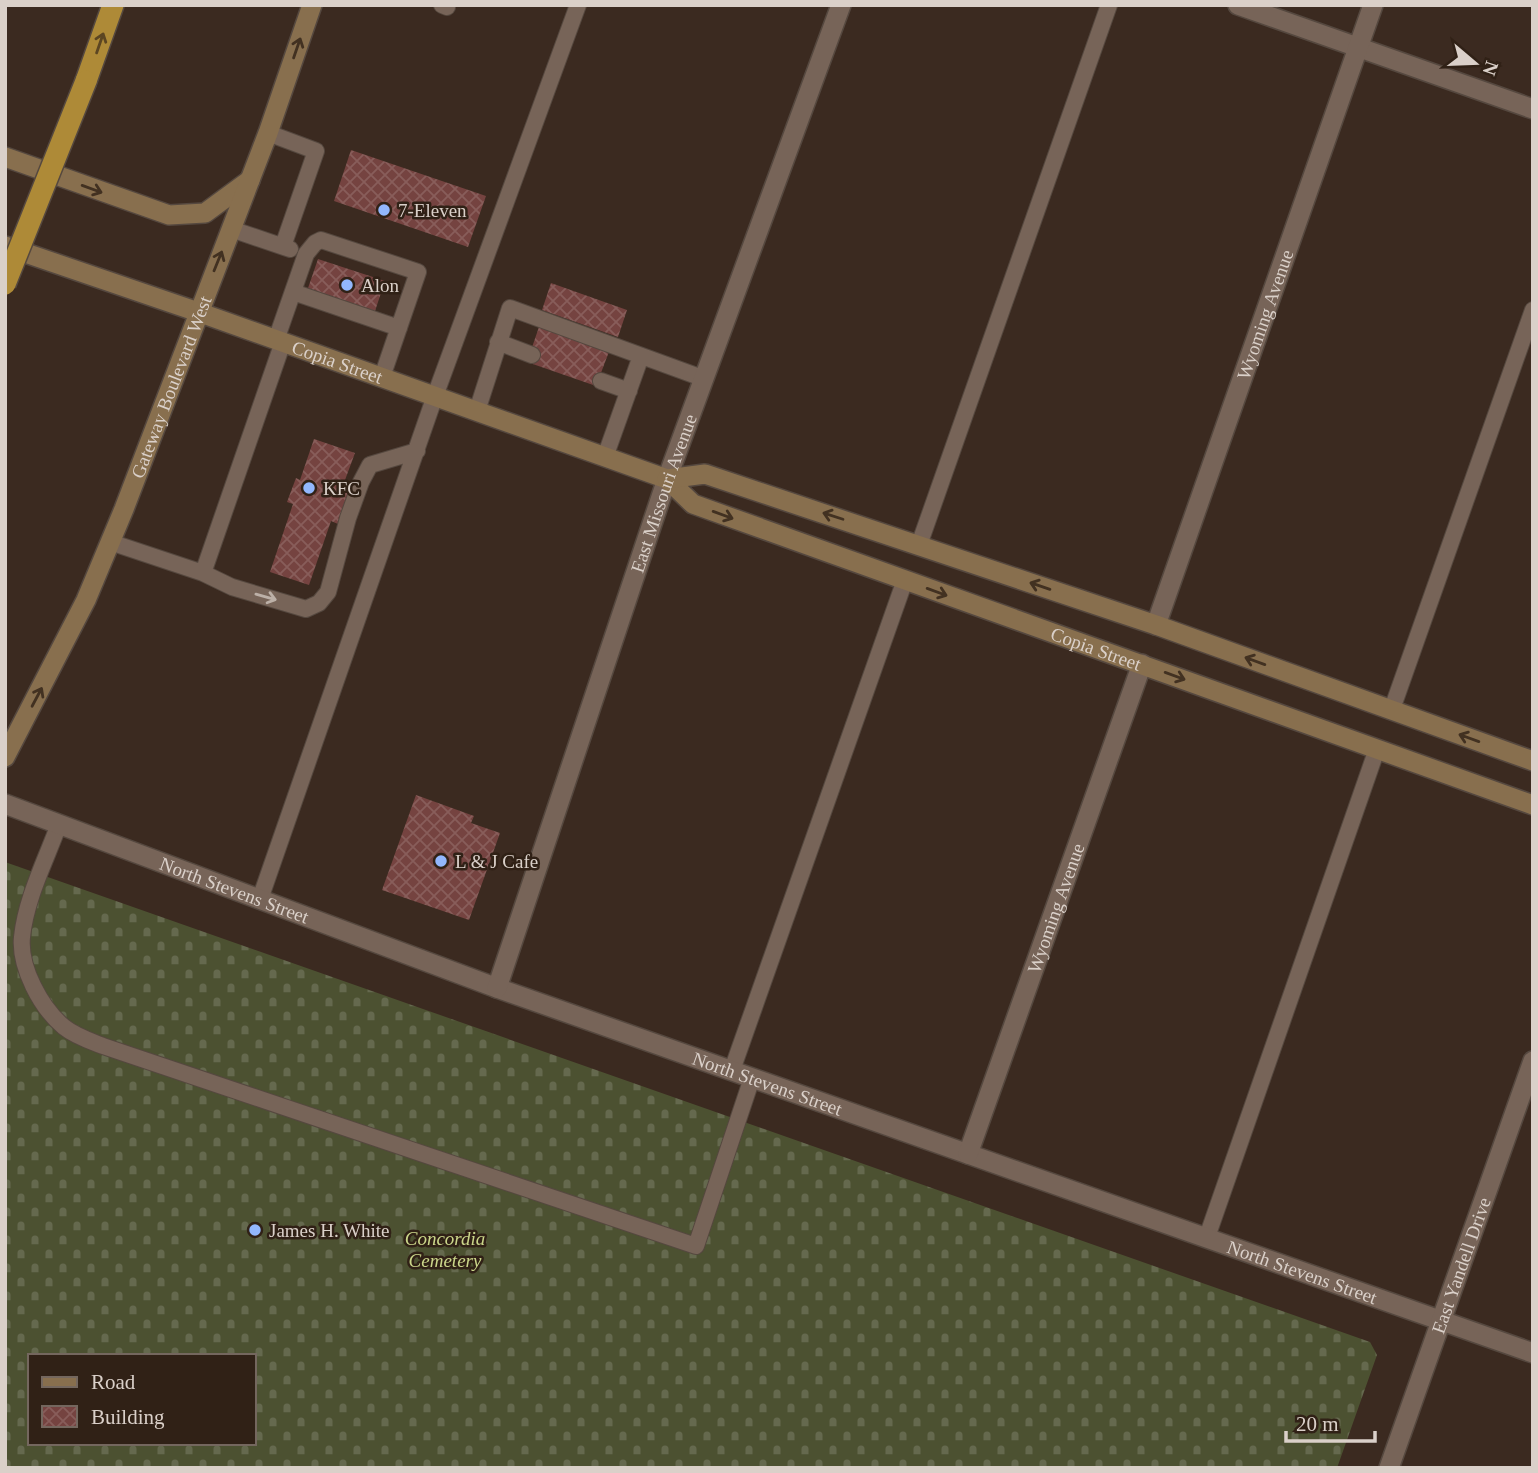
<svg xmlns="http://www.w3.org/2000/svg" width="1538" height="1473" font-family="Georgia,serif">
<defs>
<pattern id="cemetery-stones" width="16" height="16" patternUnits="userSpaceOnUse" patternTransform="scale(1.75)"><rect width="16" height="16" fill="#4c5131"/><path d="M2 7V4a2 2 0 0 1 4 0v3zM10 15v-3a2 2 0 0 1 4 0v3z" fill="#65694e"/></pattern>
<pattern id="building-cross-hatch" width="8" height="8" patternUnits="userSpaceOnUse" patternTransform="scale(1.75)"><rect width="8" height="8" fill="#754340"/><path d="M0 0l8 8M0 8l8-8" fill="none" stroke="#885d5a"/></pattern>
</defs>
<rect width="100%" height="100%" fill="#3b2a20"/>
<path fill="url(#cemetery-stones)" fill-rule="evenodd" d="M5,862L1370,1342L1377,1355L1337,1468H5ZM30,1356H254V1443H30Z"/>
<path fill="url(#building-cross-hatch)" d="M351,150L486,196L468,247L334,201Z
M318,259L385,281L374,314L307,291Z
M551,283L627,310L618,337L542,310Z
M540,324L610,349L596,386L527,362Z
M314,439L355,453L345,480L352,483L338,524L331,521L309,585L270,572L293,504L287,502L296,478L300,480Z
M416,795L474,816L471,823L500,833L469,920L382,890Z"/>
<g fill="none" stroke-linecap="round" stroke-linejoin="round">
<g stroke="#55483f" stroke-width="18">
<path id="service" d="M442,5L447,7
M268,133L316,151L283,246
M231,229L290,249
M293,292L399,328
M276,340L306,254L315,243L321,240L418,272L382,377
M498,342L532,355
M601,381L629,391
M477,411L510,308L705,379
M605,457L641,356
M110,542L203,573L283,342
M919,545L1109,5
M203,573L232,587L306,609L319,603L328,592L348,518L361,482L370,465L417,451
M1392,709L1533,310
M59,824C46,860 26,898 22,937C19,967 41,1008 64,1027C75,1036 90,1041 103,1046L696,1246L752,1078
M260,899L435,396L578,5
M732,1070L905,580
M1207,1237L1377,749"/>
</g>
<g stroke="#55483f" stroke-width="22">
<g id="minor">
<path d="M1238,5L1533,109"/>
<path id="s1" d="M1156,625L1373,5"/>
<path id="s2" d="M5,804L497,988L1533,1353"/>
<path id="s3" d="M497,988L667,479L841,5"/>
<path id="s4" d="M968,1154L1142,664"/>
</g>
</g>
<g stroke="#55483f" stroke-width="22">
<g id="tertiary">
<path id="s5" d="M1389,1468L1533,1061"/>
</g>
</g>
<g stroke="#55483f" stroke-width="22">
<g id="secondary">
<path d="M5,157L169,215L205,213L250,180"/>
<path id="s6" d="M5,246L198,312L667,479L693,504L1533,805"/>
<path d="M667,479L705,474L1156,625L1533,761"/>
<path id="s7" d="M5,757L86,600L124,509L268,133L312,5"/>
</g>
</g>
<g stroke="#55483f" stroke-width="24">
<path id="motorway" d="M86,81L113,5"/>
</g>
<use href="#service" stroke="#776458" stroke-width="16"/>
<use href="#minor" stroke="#776458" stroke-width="19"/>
<use href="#tertiary" stroke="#776458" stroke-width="19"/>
<use href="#secondary" stroke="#886f4e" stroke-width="19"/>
<use href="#motorway" stroke="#ae8a37" stroke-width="21"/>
<g stroke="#55483f" stroke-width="24" stroke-linecap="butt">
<path id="motorway-bridge" d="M5,284L86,81"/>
</g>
<use href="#motorway-bridge" stroke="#ae8a37" stroke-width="21"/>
</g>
<defs><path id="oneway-shaft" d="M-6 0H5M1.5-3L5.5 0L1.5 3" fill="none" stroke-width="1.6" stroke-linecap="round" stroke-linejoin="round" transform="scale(1.75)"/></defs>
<use stroke="#5c4622" href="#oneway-shaft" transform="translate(100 43) rotate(-71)"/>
<g stroke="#423121">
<use href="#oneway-shaft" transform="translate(297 48) rotate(-71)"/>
<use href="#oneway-shaft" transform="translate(92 189) rotate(20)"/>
<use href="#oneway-shaft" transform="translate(218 261) rotate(-68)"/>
<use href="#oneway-shaft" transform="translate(723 515) rotate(20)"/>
<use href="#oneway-shaft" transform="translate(833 516) rotate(-162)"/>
<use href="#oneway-shaft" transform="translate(1040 586) rotate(-161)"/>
<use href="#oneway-shaft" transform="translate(937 592) rotate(20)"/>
<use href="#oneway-shaft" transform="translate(1255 661) rotate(-160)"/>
<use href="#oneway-shaft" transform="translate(1175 676) rotate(20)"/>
<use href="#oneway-shaft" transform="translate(37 697) rotate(-62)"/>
<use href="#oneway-shaft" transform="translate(1469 738) rotate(-160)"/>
</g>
<use stroke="#bcb0a7" href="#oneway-shaft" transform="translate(266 597) rotate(16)"/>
<g fill="#92b7fd" stroke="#302116" stroke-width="2.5">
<circle cx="384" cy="210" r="7"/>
<circle cx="347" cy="285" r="7"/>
<circle cx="309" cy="488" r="7"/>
<circle cx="441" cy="861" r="7"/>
<circle cx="255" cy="1230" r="7"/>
</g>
<g text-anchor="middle" stroke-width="5" stroke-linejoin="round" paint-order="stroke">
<g font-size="19" fill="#dad0c9" stroke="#302116" text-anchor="start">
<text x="398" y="217">7-Eleven</text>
<text x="361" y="292">Alon</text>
<text x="323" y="495">KFC</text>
<text x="455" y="868">L &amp; J Cafe</text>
<text x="269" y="1237">James H. White</text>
</g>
<g font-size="19" fill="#dad0c9" stroke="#302116">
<text dy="7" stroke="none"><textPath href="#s1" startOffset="329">Wyoming Avenue</textPath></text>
<text dy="7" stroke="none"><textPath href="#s6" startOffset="352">Copia Street</textPath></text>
<text dy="7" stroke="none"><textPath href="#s7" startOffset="406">Gateway Boulevard West</textPath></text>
<text dy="7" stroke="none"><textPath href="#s3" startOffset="522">East Missouri Avenue</textPath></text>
<text dy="7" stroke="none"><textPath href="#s6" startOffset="1166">Copia Street</textPath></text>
<text dy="7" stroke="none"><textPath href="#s2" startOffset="245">North Stevens Street</textPath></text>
<text dy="7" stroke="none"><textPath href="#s4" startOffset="261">Wyoming Avenue</textPath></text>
<text dy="7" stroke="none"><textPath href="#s2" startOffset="812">North Stevens Street</textPath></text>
<text dy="7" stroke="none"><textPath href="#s5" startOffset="215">East Yandell Drive</textPath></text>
<text dy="7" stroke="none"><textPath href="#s2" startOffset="1379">North Stevens Street</textPath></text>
</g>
<g font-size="19" font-style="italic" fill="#cbd68a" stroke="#302116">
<text x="445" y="1245">Concordia<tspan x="445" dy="22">Cemetery</tspan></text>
</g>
</g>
<rect width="1538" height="1473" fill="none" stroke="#dad0c9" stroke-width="14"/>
<rect x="28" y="1354" width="228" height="91" fill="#302116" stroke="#74675e" stroke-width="2"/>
<rect x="42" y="1377" width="35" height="10" fill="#886f4e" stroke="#74675e" stroke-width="2"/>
<text x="91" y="1389" font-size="21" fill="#dad0c9">Road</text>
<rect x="42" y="1406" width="35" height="21" fill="url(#building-cross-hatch)" stroke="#74675e" stroke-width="2"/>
<text x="91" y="1424" font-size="21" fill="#dad0c9">Building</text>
<g transform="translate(1475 63) rotate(109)" stroke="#302116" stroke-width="5" paint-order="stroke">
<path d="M0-5L12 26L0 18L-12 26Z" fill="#dad0c9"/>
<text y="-10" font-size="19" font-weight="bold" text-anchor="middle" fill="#dad0c9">N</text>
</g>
<path d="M1286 1431v10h89v-10" fill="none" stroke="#dad0c9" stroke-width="3.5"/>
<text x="1296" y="1431" font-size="21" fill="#dad0c9" stroke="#302116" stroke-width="5" paint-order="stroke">20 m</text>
</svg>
